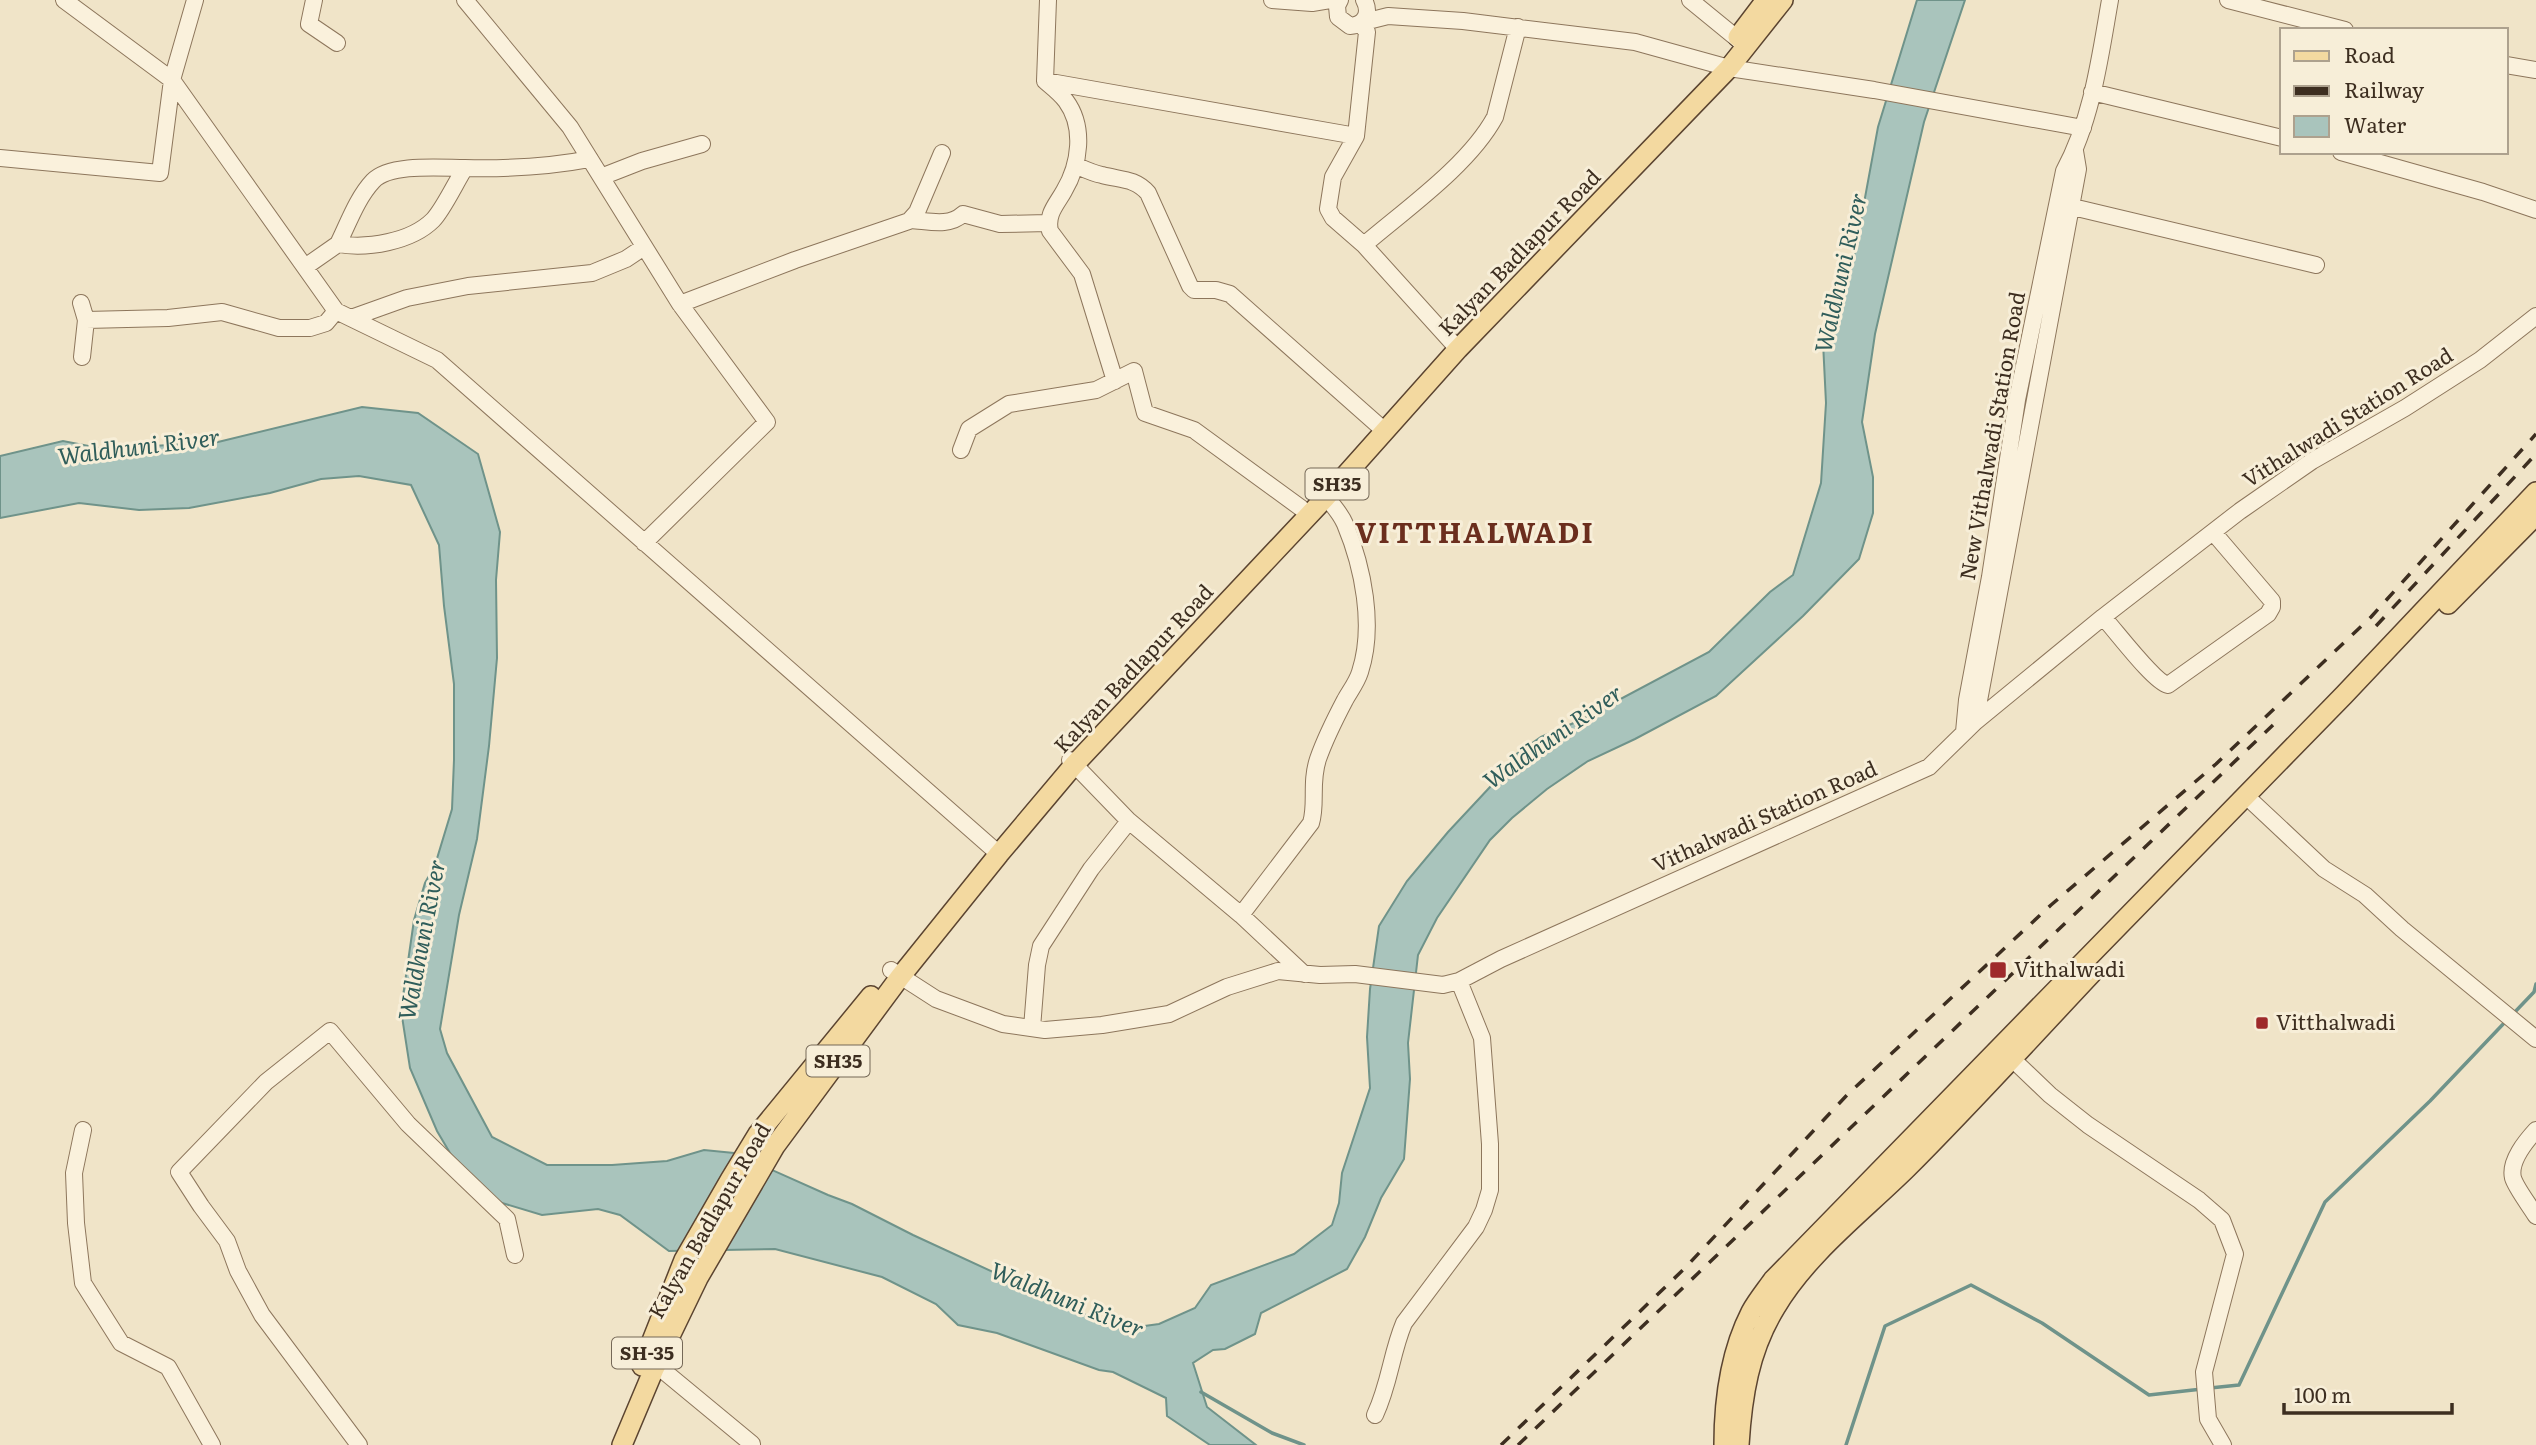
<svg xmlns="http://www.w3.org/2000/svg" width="2536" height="1445" font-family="Literata,serif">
<rect width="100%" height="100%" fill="#f0e4c8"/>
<path fill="#a9c4bc" stroke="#6f938a" stroke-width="2" d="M1917,0H1965L1924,122L1875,334L1862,422L1873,477V513L1859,559L1803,616L1716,696L1635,739L1588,761L1547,789L1512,818L1490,840L1437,918L1418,955L1408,1043L1410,1079L1404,1159L1381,1198L1365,1237L1347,1269L1261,1313L1255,1334L1225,1349L1213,1350L1193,1363L1207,1407L1256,1445H1210L1167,1416L1166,1398L1113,1372L1099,1370L997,1333L958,1325L936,1304L882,1277L775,1249L669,1251L620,1215L598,1209L542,1215L502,1203L466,1180L437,1131L410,1068L401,1010L414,920L425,883L435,865L452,809L454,760V684L444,606L439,545L411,485L359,476L321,479L270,493L189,508L139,510L79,503L0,518V456L63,441L104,449L218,442L362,407L418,413L478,454L500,532L496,580L497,658L489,746L477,839L459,915L440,1029L447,1053L492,1137L547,1165H612L667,1161L704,1150L734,1153L828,1195L852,1204L913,1235L1099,1321L1130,1328L1159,1324L1195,1308L1211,1285L1294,1254L1332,1225L1339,1203L1342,1173L1370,1088L1367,1037L1370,989L1379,926L1407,881L1448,832L1490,787L1512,757L1541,737L1583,719L1709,652L1770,592L1793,575L1821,483L1826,403L1823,342L1837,296L1855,252L1878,127Z"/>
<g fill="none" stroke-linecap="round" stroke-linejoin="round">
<path stroke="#6f938a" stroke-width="3.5" d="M2512,1015L2534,992L2536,984
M2210,1388L2239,1385L2325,1202L2430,1101L2507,1020
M1201,1392L1272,1433L1304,1445
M1846,1445L1885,1326L1971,1285L2042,1323L2149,1395L2202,1389"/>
<g stroke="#8d765c" stroke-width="18">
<path id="minor" d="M64,0L172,80L336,311L437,360L999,854
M314,0L309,24L337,43
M465,0L570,127L680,304L767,422L644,543
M1048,0L1045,81L1356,136
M1272,0L1312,3L1330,0
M1340,0L1337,6L1338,17L1350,26C1365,25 1371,13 1364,0
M1690,0L1745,45
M2228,0L2345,30
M2506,65L2536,70
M1045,81C1052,87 1060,93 1066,101C1085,127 1080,164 1064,191C1057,204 1046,214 1050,231L1082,274L1115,381
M2092,92L2282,138
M2341,152L2483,192L2536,210
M0,158L160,173L172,80L195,0
M1075,165C1084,169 1092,173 1102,175C1120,180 1135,178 1148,193L1190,286L1194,290H1216L1230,294L1378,425
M601,177L642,161L702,144
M2060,204L2316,265
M911,220C929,221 949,227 963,214L1000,224L1048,223
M338,244C348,224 357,198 373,181C390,163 442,168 465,168
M1364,245C1406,209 1469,165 1495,117L1518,27
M305,267L338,244C367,249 411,242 433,220C443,210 456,182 465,168C508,169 548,167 590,159
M81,303L86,320L168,318L222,312L279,328H310L326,323L336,311
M680,304L795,260L909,221L917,212L942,153
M351,318L407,298L468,286L592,273L626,259L644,247
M1458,349L1364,245L1333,218L1328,209L1333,177L1356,136L1367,32L1360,23L1388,16L1463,21L1635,42L1729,68L1874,90L2083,128
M82,357L86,320
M961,450L969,429L1009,404L1096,390L1134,371L1145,413L1194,430L1301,508
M2103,617C2116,631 2154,682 2168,685L2268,614L2272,607V601L2213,532
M1975,722L2078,169L2075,151
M1964,732L1967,700L1990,577L2017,400L2064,171C2092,120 2100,57 2110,0
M1070,760L1129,821L1241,915L1304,974
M2246,796L2324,869L2365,895L2402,929L2536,1039
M1241,915L1311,823C1317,804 1310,783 1318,759C1325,739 1335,719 1345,700C1350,691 1357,682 1360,672C1375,626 1363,567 1345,524C1339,510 1328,500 1319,489
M891,970L936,999L1003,1024L1045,1030L1102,1025L1169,1014L1227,987L1278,971L1320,975L1355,974L1443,985L1459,981L1501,959L1929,767L1975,722L2103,617L2240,511L2312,461L2405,408L2480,360L2536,316
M1032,1028L1037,965L1041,946L1091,869L1129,821
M2004,1051L2050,1095L2088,1125L2199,1200L2222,1220L2235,1254L2204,1372L2208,1419L2223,1445
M83,1130L74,1173L76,1223L83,1283L121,1343L168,1367L212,1445
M2536,1130C2526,1141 2509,1161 2513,1178C2516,1188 2530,1206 2536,1216
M648,1358L752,1444
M1375,1415C1390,1383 1391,1354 1404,1323L1476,1227L1484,1210L1490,1190V1144L1482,1038L1459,981
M359,1445L262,1315L238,1271L227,1241L201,1206L179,1172L266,1082L330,1031L408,1124L507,1219L515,1255"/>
</g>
<g stroke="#5b4430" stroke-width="22">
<path id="major" d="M1738,37L1766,0
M2448,604L2536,515
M642,1366L684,1260L730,1180L758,1134L871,996
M622,1445L654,1369L698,1278L775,1146L900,977L999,854L1074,765L1326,497L1458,349L1729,68L1783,0
M1724,1445C1724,1401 1731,1351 1751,1312C1757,1301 1766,1290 1773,1280L2344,695L2536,492
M1739,1445C1742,1396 1749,1351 1775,1308C1807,1254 1861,1213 1906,1169C1969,1106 2030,1039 2092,973"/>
</g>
<use href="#minor" stroke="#faf1dc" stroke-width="16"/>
<use href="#major" stroke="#f3d9a0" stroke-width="19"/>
<path stroke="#3d2e20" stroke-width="3.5" stroke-dasharray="12 12" stroke-linecap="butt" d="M2376,626L2536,454
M1501,1445L1684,1269L1847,1095L2051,905L2216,764L2371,617L2536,434
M1518,1445L2273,725"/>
</g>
<g fill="#9e2a2b" stroke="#f7eed8" stroke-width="2.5">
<rect x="1989" y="961" width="18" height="18" rx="3.5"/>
<rect x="2255" y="1016" width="14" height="14" rx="3.5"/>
</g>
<g text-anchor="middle" stroke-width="6" stroke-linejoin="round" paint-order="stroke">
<g fill="#f7eed8" stroke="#756857" stroke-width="2">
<rect x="1305.5" y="468.5" width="63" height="31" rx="5"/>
<rect x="806.5" y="1045.5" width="63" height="31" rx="5"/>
<rect x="612" y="1337.5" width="70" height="31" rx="5"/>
</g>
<g font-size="19" font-weight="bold" fill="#3d2e20">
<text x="1337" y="491">SH35</text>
<text x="838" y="1068">SH35</text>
<text x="647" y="1360">SH-35</text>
</g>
<g font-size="21" fill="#3d2e20" stroke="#f7eed8">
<text transform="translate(1520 253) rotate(-46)" y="7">Kalyan Badlapur Road</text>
<text transform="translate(2348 418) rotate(-32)" y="7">Vithalwadi Station Road</text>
<text transform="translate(1993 436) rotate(-80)" y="7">New Vithalwadi Station Road</text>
<text transform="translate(1134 669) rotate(-47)" y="7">Kalyan Badlapur Road</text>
<text transform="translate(1765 817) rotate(-24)" y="7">Vithalwadi Station Road</text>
<text transform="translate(710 1221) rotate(-60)" y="7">Kalyan Badlapur Road</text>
</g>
<g font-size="21" fill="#3d2e20" stroke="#f7eed8" text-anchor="start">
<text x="2014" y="977">Vithalwadi</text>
<text x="2276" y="1030">Vitthalwadi</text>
</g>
<g font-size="23" font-style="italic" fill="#2f5d5a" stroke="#f7eed8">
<text transform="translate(1841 273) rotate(-77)" y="8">Waldhuni River</text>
<text transform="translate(139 447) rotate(-7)" y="8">Waldhuni River</text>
<text transform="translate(1553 737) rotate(-35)" y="8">Waldhuni River</text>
<text transform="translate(422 940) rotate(-79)" y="8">Waldhuni River</text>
<text transform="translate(1067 1300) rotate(22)" y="8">Waldhuni River</text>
</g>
<g font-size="28" font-weight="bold" letter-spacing="2" fill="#6b2e1e" stroke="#f7eed8">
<text x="1475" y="543">VITTHALWADI</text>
</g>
</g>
<rect x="2280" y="28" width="228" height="126" fill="#f7eed8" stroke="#ada18e" stroke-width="2"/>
<rect x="2294" y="51" width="35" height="10" fill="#f3d9a0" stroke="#ada18e" stroke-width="2"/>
<text x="2344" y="63" font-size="21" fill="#3d2e20">Road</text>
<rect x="2294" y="86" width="35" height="10" fill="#3d2e20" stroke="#ada18e" stroke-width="2"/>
<text x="2344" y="98" font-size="21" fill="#3d2e20">Railway</text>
<rect x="2294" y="116" width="35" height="21" fill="#a9c4bc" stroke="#ada18e" stroke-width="2"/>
<text x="2344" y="133" font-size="21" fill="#3d2e20">Water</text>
<path d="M2284 1403v10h168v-10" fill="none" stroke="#3d2e20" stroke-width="3.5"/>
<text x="2294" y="1403" font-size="21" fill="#3d2e20" stroke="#f7eed8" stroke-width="5" paint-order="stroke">100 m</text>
</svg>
